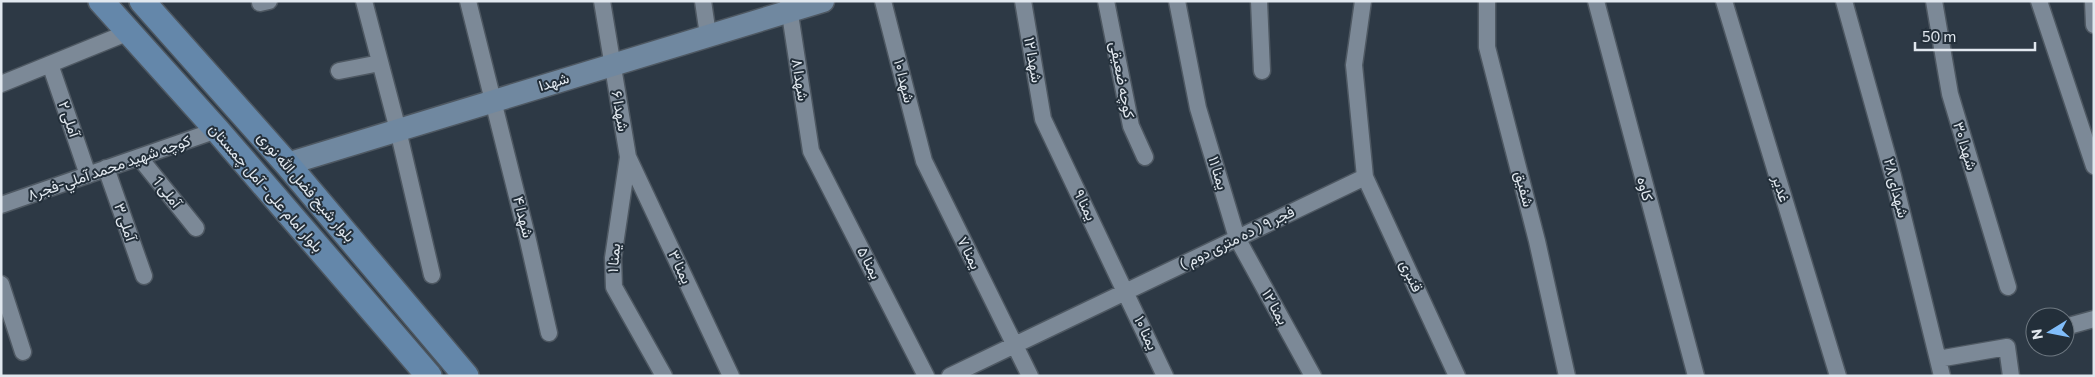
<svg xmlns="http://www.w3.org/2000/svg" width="2095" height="377" font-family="Commissioner,Vazirmatn,sans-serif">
<rect width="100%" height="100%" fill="#2d3945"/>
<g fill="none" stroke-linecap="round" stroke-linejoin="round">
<g stroke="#4e5862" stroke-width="19">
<path id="street" d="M260,1V3L269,1
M364,1L398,130L432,275
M468,1L527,236L549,333
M602,1L628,157L731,376
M703,1L708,35
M788,1L811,151L926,376
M883,1L924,161L1030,376
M1023,1L1043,119L1165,376
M1106,1L1131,126L1145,157
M1177,1L1198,108L1237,238L1313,376
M1259,1L1262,71
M1363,1L1354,65L1365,177L1457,376
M1487,1V47L1537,241L1567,376
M1596,1L1696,376
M1724,1L1838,376
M1844,1L1893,176L1942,376
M1934,1L1950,94L2008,287
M2039,1L2094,166
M2093,1L2094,25
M50,64L88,175
M339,71L380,63
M1,84L129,32
M139,157L196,228
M628,157L613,258L614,287L664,376
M106,168L144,276
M1,205L217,130
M1,284L23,352
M2065,327L2094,319
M1938,359L2007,347L2011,376
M950,376L1365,177"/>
</g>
<g stroke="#4e5862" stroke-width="25">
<path id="secondary" d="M287,164L823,1"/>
</g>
<g stroke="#4e5862" stroke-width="28">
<path id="primary" d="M101,1L217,130L429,376
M142,1L287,164L466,376"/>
</g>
<use href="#street" stroke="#7c8997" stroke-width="16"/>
<use href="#secondary" stroke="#7088a0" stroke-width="22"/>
<use href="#primary" stroke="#6487aa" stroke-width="25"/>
</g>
<g text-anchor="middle" stroke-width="4" stroke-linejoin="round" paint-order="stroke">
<g font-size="15" fill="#e1e8ef" stroke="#232f3a">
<text transform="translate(1033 60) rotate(80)" y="5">شهدا ۱۲</text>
<text transform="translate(800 80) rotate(81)" y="5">شهدا ۸</text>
<text transform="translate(1122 80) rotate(79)" y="5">کوچه ضعیقی</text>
<text transform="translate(904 81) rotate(76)" y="5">شهدا ۱۰</text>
<text transform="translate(554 82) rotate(-17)" y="5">شهدا</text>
<text transform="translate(620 111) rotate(80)" y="5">شهدا ۶</text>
<text transform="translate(69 119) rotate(71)" y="5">آملی ۲</text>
<text transform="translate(1965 146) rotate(73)" y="5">شهدا ۳۰</text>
<text transform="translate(109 168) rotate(-19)" y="5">كوچه شهيد محمد آملي-فجر۸</text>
<text transform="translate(1218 173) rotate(73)" y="5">یمنا ۱۱</text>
<text transform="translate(306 187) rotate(49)" y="5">بلوار شیخ فضل الله نوری</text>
<text transform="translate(266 188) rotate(49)" y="5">بلوار امام علی - آمل چمستان</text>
<text transform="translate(1896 188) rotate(76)" y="5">شهدای ۲۸</text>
<text transform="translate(1524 189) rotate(75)" y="5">شفیق</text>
<text transform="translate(1645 189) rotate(75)" y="5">کاوه</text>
<text transform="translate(1781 189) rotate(73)" y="5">غدیر</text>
<text transform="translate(167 192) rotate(51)" y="5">آملی 1</text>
<text transform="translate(1085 205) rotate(64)" y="5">یمنا ۹</text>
<text transform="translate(523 217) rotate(76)" y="5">شهدا ۴</text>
<text transform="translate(125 222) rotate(71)" y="5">آملی ۳</text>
<text transform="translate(1237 238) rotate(-26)" y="5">فجر ۹ ( ده متری دوم )</text>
<text transform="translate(969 253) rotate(64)" y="5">یمنا ۷</text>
<text transform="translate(614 258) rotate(-85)" y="5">یمنا ۱</text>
<text transform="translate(869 263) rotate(63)" y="5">یمنا ۵</text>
<text transform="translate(680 267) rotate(65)" y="5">یمنا ۳</text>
<text transform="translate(1411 276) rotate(65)" y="5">قنبری</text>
<text transform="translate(1275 307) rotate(61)" y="5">یمنا ۱۲</text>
<text transform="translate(1146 333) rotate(65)" y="5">یمنا ۱۰</text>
</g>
</g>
<rect width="2095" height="377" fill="none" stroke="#e1e8ef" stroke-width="5"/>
<g transform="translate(2050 332) rotate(260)"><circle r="24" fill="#232f3a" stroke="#6f7982"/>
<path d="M0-4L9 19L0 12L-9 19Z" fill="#80bdfa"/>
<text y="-8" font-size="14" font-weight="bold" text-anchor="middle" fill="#e1e8ef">N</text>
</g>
<path d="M1915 42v8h120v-8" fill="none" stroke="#e1e8ef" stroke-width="2.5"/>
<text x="1922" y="42" font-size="15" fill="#e1e8ef" stroke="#232f3a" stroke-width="4" paint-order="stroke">50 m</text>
</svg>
